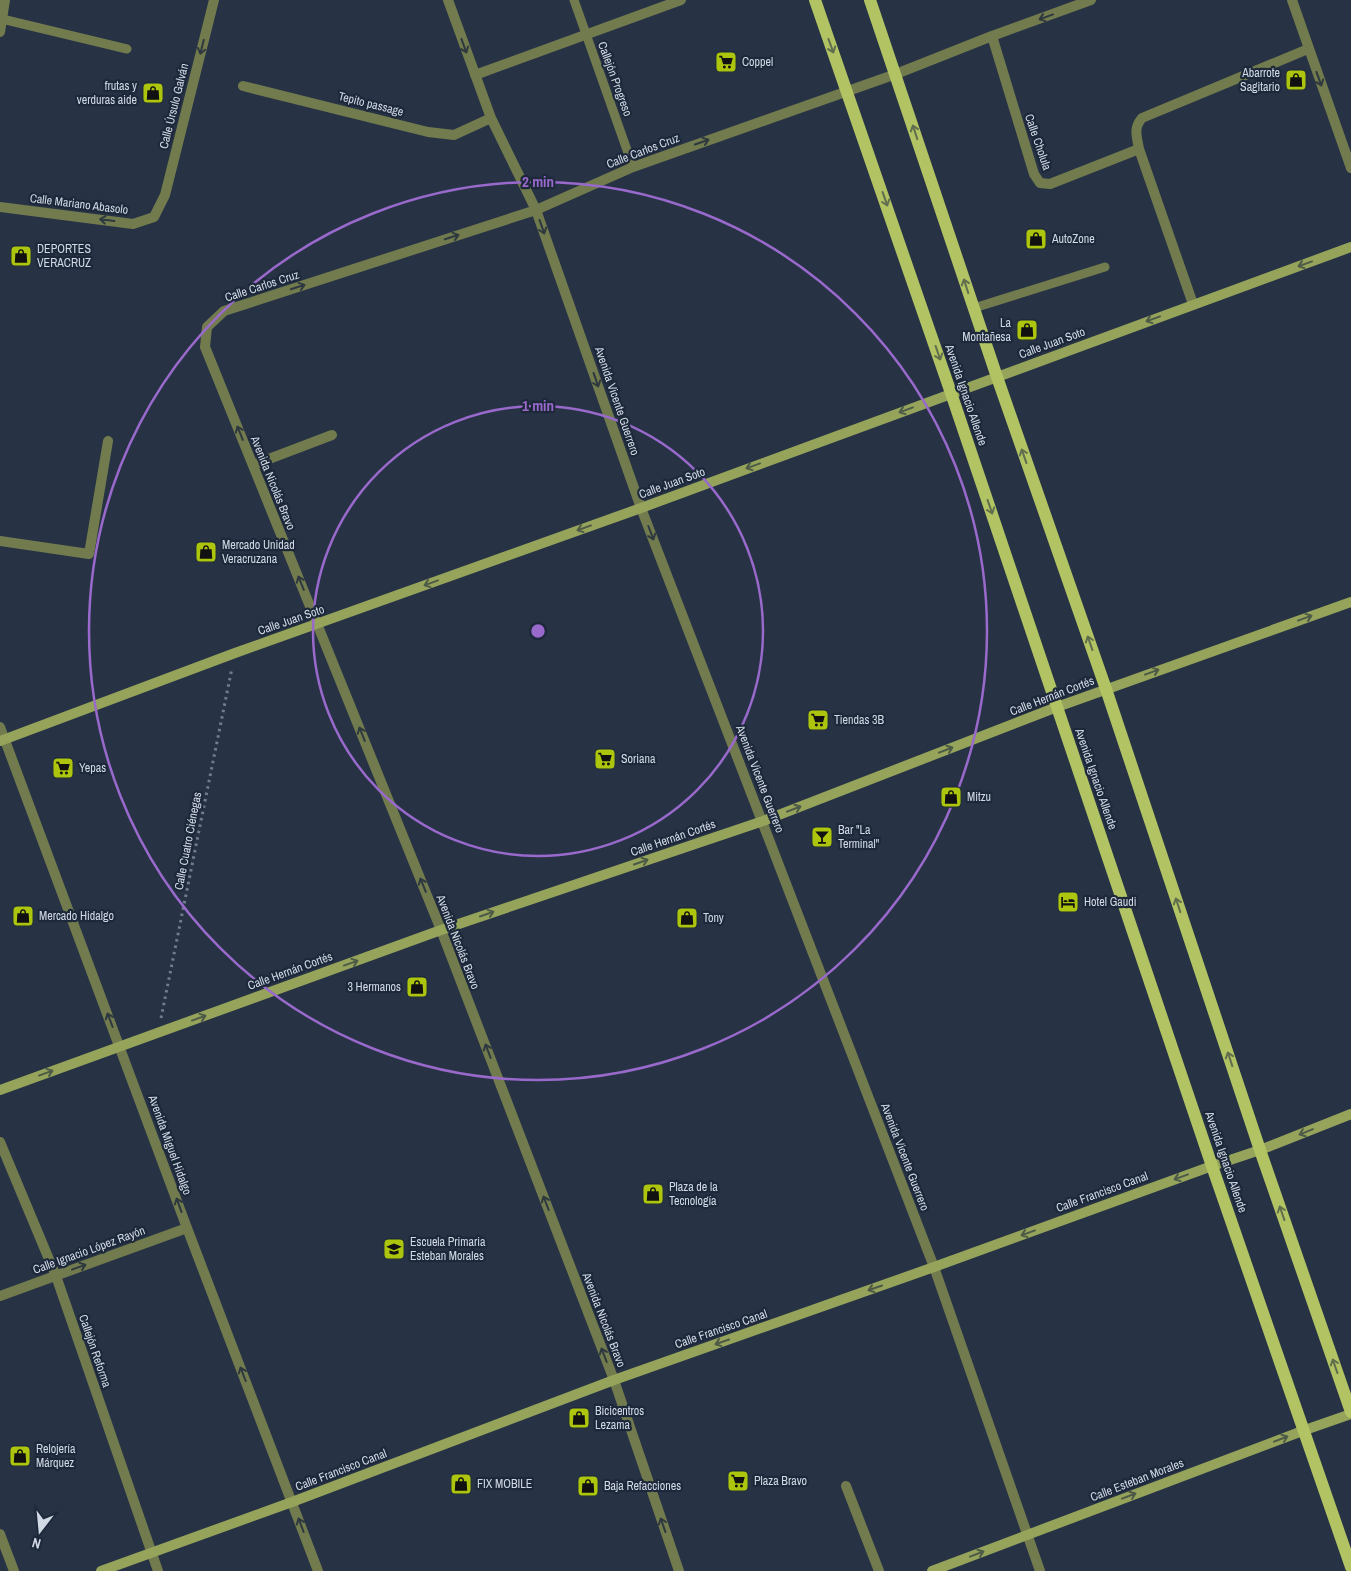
<svg xmlns="http://www.w3.org/2000/svg" width="1351" height="1571" font-family="'Archivo Narrow',sans-serif">
<rect width="100%" height="100%" fill="#273345"/>
<g fill="none" stroke-linecap="round" stroke-linejoin="round">
<path stroke="#727c8c" stroke-width="3" stroke-dasharray="2.5 4" stroke-linecap="butt" d="M161,1018L232,668"/>
<path stroke="#727b4e" stroke-width="9" d="M574,0L633,167
M2,19L127,49
M974,308L1105,267"/>
<path stroke="#727b4e" stroke-width="10" d="M448,0L491,118L536,210L641,508L934,1267L1040,1571
M1292,0L1351,168
M0,32L5,0
M992,36L1034,174L1040,183L1050,184L1139,149
M475,75L681,0
M243,86L428,132L454,135L491,118
M0,207L133,224L154,217L165,195L214,0
M1193,304L1139,149C1137,137 1133,128 1142,118L1308,49
M253,465L332,435
M0,541L89,554L108,441
M0,727L187,1228L318,1571
M0,1142L56,1276L158,1571
M0,1296L187,1228
M846,1486L879,1571
M0,1534L14,1571
M679,1571L614,1380L441,930L205,347L207,327L224,311L536,210L633,167L896,74L992,36L1091,0"/>
<path stroke="#95a45a" stroke-width="10" d="M0,741L235,653L641,508L1351,247
M0,1090L441,930L763,821L1057,707L1351,602
M101,1571L292,1502L614,1380L934,1267L1212,1166L1260,1150L1351,1114
M932,1571L1305,1430L1351,1414"/>
<path stroke="#b1c362" stroke-width="12" d="M815,0L951,393L1212,1166L1351,1567
M870,0L997,377L1106,689L1260,1150L1351,1412"/>
</g>
<defs><path id="oneway-shaft" d="M-6 0H5M1.5-3L5.5 0L1.5 3" fill="none" stroke-width="1.6" stroke-linecap="round" stroke-linejoin="round" transform="scale(1.25)"/></defs>
<g stroke="#2e393f">
<use href="#oneway-shaft" transform="translate(1046 17) rotate(160)"/>
<use href="#oneway-shaft" transform="translate(464 46) rotate(70)"/>
<use href="#oneway-shaft" transform="translate(202 47) rotate(104)"/>
<use href="#oneway-shaft" transform="translate(1319 79) rotate(70)"/>
<use href="#oneway-shaft" transform="translate(702 142) rotate(-19)"/>
<use href="#oneway-shaft" transform="translate(107 220) rotate(-173)"/>
<use href="#oneway-shaft" transform="translate(542 227) rotate(71)"/>
<use href="#oneway-shaft" transform="translate(452 237) rotate(-18)"/>
<use href="#oneway-shaft" transform="translate(298 287) rotate(-18)"/>
<use href="#oneway-shaft" transform="translate(596 380) rotate(71)"/>
<use href="#oneway-shaft" transform="translate(240 433) rotate(-112)"/>
<use href="#oneway-shaft" transform="translate(651 533) rotate(69)"/>
<use href="#oneway-shaft" transform="translate(301 583) rotate(-112)"/>
<use href="#oneway-shaft" transform="translate(362 734) rotate(-112)"/>
<use href="#oneway-shaft" transform="translate(423 885) rotate(-112)"/>
<use href="#oneway-shaft" transform="translate(110 1020) rotate(-111)"/>
<use href="#oneway-shaft" transform="translate(488 1051) rotate(-111)"/>
<use href="#oneway-shaft" transform="translate(546 1203) rotate(-111)"/>
<use href="#oneway-shaft" transform="translate(179 1205) rotate(-110)"/>
<use href="#oneway-shaft" transform="translate(79 1267) rotate(-20)"/>
<use href="#oneway-shaft" transform="translate(604 1355) rotate(-111)"/>
<use href="#oneway-shaft" transform="translate(243 1374) rotate(-111)"/>
<use href="#oneway-shaft" transform="translate(301 1525) rotate(-111)"/>
<use href="#oneway-shaft" transform="translate(663 1525) rotate(-109)"/>
</g>
<g stroke="#606e4d">
<use href="#oneway-shaft" transform="translate(831 46) rotate(70)"/>
<use href="#oneway-shaft" transform="translate(915 132) rotate(-108)"/>
<use href="#oneway-shaft" transform="translate(885 199) rotate(71)"/>
<use href="#oneway-shaft" transform="translate(966 286) rotate(-108)"/>
<use href="#oneway-shaft" transform="translate(938 353) rotate(71)"/>
<use href="#oneway-shaft" transform="translate(1024 456) rotate(-109)"/>
<use href="#oneway-shaft" transform="translate(990 507) rotate(71)"/>
<use href="#oneway-shaft" transform="translate(1090 643) rotate(-109)"/>
<use href="#oneway-shaft" transform="translate(1178 905) rotate(-108)"/>
<use href="#oneway-shaft" transform="translate(1230 1059) rotate(-108)"/>
<use href="#oneway-shaft" transform="translate(1282 1213) rotate(-109)"/>
<use href="#oneway-shaft" transform="translate(1335 1366) rotate(-109)"/>
</g>
<g stroke="#4d5a47">
<use href="#oneway-shaft" transform="translate(1305 264) rotate(160)"/>
<use href="#oneway-shaft" transform="translate(1153 319) rotate(160)"/>
<use href="#oneway-shaft" transform="translate(906 410) rotate(160)"/>
<use href="#oneway-shaft" transform="translate(753 466) rotate(160)"/>
<use href="#oneway-shaft" transform="translate(584 528) rotate(160)"/>
<use href="#oneway-shaft" transform="translate(431 583) rotate(160)"/>
<use href="#oneway-shaft" transform="translate(1305 618) rotate(-20)"/>
<use href="#oneway-shaft" transform="translate(1152 672) rotate(-20)"/>
<use href="#oneway-shaft" transform="translate(946 750) rotate(-21)"/>
<use href="#oneway-shaft" transform="translate(794 809) rotate(-21)"/>
<use href="#oneway-shaft" transform="translate(641 862) rotate(-19)"/>
<use href="#oneway-shaft" transform="translate(487 914) rotate(-19)"/>
<use href="#oneway-shaft" transform="translate(351 963) rotate(-20)"/>
<use href="#oneway-shaft" transform="translate(199 1018) rotate(-20)"/>
<use href="#oneway-shaft" transform="translate(46 1073) rotate(-20)"/>
<use href="#oneway-shaft" transform="translate(1306 1132) rotate(158)"/>
<use href="#oneway-shaft" transform="translate(1181 1177) rotate(160)"/>
<use href="#oneway-shaft" transform="translate(1028 1233) rotate(160)"/>
<use href="#oneway-shaft" transform="translate(875 1288) rotate(161)"/>
<use href="#oneway-shaft" transform="translate(722 1342) rotate(161)"/>
<use href="#oneway-shaft" transform="translate(1281 1439) rotate(-21)"/>
<use href="#oneway-shaft" transform="translate(1129 1496) rotate(-21)"/>
<use href="#oneway-shaft" transform="translate(977 1554) rotate(-21)"/>
</g>
<g fill="none" stroke="#9969cc" stroke-width="2.5">
<circle cx="538" cy="631" r="225"/>
<circle cx="538" cy="631" r="449"/>
</g>
<defs>
<g id="supermarket-square" transform="scale(1.125)"><rect x="-9" y="-9" width="18" height="18" rx="4" fill="#adc60d" stroke="#1d293b"/><path d="M-6-5.5h2.5l.6 2H6L4.5 2H-2.5L-4.4-4H-6ZM-1.5 3.2a1.3 1.3 0 1 0 .1 0ZM3 3.2a1.3 1.3 0 1 0 .1 0Z" fill="#111"/></g>
<g id="shop-square" transform="scale(1.125)"><rect x="-9" y="-9" width="18" height="18" rx="4" fill="#adc60d" stroke="#1d293b"/><path d="M-5-2.5h2.3a2.7 3.5 0 0 1 5.4 0H5L5.5 6h-11ZM-1.5-2.5h3a1.5 2.3 0 0 0-3 0Z" fill="#111"/></g>
<g id="bar-square" transform="scale(1.125)"><rect x="-9" y="-9" width="18" height="18" rx="4" fill="#adc60d" stroke="#1d293b"/><path d="M-6-5H6L.8 .8V4.5H3.5V6h-7V4.5H-.8V.8Z" fill="#111"/></g>
<g id="hotel-square" transform="scale(1.125)"><rect x="-9" y="-9" width="18" height="18" rx="4" fill="#adc60d" stroke="#1d293b"/><path d="M-6-4.5h1.5V1H6V5H4.5V3h-9V5H-6ZM-4 0a1.8 1.8 0 1 1 3.6 0ZM.5 0V-2.5h3Q6-2.5 6 0Z" fill="#111"/></g>
<g id="school-square" transform="scale(1.125)"><rect x="-9" y="-9" width="18" height="18" rx="4" fill="#adc60d" stroke="#1d293b"/><path d="M0-5L7-2L0 1L-7-2ZM-4 1L0 2.5L4 1V4Q0 6-4 4Z" fill="#111"/></g>
</defs>
<g fill-rule="evenodd">
<use href="#supermarket-square" x="726" y="62"/>
<use href="#shop-square" x="1296" y="80"/>
<use href="#shop-square" x="153" y="93"/>
<use href="#shop-square" x="1036" y="239"/>
<use href="#shop-square" x="21" y="256"/>
<use href="#shop-square" x="1027" y="330"/>
<use href="#shop-square" x="206" y="552"/>
<use href="#supermarket-square" x="818" y="720"/>
<use href="#supermarket-square" x="605" y="759"/>
<use href="#supermarket-square" x="63" y="768"/>
<use href="#shop-square" x="951" y="797"/>
<use href="#bar-square" x="822" y="837"/>
<use href="#hotel-square" x="1068" y="902"/>
<use href="#shop-square" x="23" y="916"/>
<use href="#shop-square" x="687" y="918"/>
<use href="#shop-square" x="417" y="987"/>
<use href="#shop-square" x="653" y="1194"/>
<use href="#school-square" x="394" y="1249"/>
<use href="#shop-square" x="579" y="1418"/>
<use href="#shop-square" x="20" y="1456"/>
<use href="#supermarket-square" x="738" y="1481"/>
<use href="#shop-square" x="461" y="1484"/>
<use href="#shop-square" x="588" y="1486"/>
</g>
<g text-anchor="middle" stroke-width="4.5" stroke-linejoin="round" paint-order="stroke">
<g font-size="12" fill="#d1d9e5" stroke="#1d293b" text-anchor="start">
<text x="742" y="66">Coppel</text>
<text x="1280" y="77" text-anchor="end">Abarrote<tspan x="1280" dy="14">Sagitario</tspan></text>
<text x="137" y="90" text-anchor="end">frutas y<tspan x="137" dy="14">verduras aide</tspan></text>
<text x="1052" y="243">AutoZone</text>
<text x="37" y="253">DEPORTES<tspan x="37" dy="14">VERACRUZ</tspan></text>
<text x="1011" y="327" text-anchor="end">La<tspan x="1011" dy="14">Montañesa</tspan></text>
<text x="222" y="549">Mercado Unidad<tspan x="222" dy="14">Veracruzana</tspan></text>
<text x="834" y="724">Tiendas 3B</text>
<text x="621" y="763">Soriana</text>
<text x="79" y="772">Yepas</text>
<text x="967" y="801">Mitzu</text>
<text x="838" y="834">Bar "La<tspan x="838" dy="14">Terminal"</tspan></text>
<text x="1084" y="906">Hotel Gaudi</text>
<text x="39" y="920">Mercado Hidalgo</text>
<text x="703" y="922">Tony</text>
<text x="401" y="991" text-anchor="end">3 Hermanos</text>
<text x="669" y="1191">Plaza de la<tspan x="669" dy="14">Tecnología</tspan></text>
<text x="410" y="1246">Escuela Primaria<tspan x="410" dy="14">Esteban Morales</tspan></text>
<text x="595" y="1415">Bicicentros<tspan x="595" dy="14">Lezama</tspan></text>
<text x="36" y="1453">Relojería<tspan x="36" dy="14">Márquez</tspan></text>
<text x="754" y="1485">Plaza Bravo</text>
<text x="477" y="1488">FIX MOBILE</text>
<text x="604" y="1490">Baja Refacciones</text>
</g>
<g font-size="12" fill="#d1d9e5" stroke="#1d293b">
<text transform="translate(615 79) rotate(70)" y="4">Callejón Progreso</text>
<text transform="translate(371 104) rotate(14)" y="4">Tepito passage</text>
<text transform="translate(174 106) rotate(-76)" y="4">Calle Úrsulo Galván</text>
<text transform="translate(1038 142) rotate(71)" y="4">Calle Cholula</text>
<text transform="translate(643 151) rotate(-21)" y="4">Calle Carlos Cruz</text>
<text transform="translate(79 204) rotate(7)" y="4">Calle Mariano Abasolo</text>
<text transform="translate(262 286) rotate(-18)" y="4">Calle Carlos Cruz</text>
<text transform="translate(1052 343) rotate(-20)" y="4">Calle Juan Soto</text>
<text transform="translate(966 395) rotate(71)" y="4">Avenida Ignacio Allende</text>
<text transform="translate(617 401) rotate(71)" y="4">Avenida Vicente Guerrero</text>
<text transform="translate(273 483) rotate(68)" y="4">Avenida Nicolás Bravo</text>
<text transform="translate(672 483) rotate(-20)" y="4">Calle Juan Soto</text>
<text transform="translate(291 620) rotate(-19)" y="4">Calle Juan Soto</text>
<text transform="translate(1052 696) rotate(-21)" y="4">Calle Hernán Cortés</text>
<text transform="translate(760 779) rotate(69)" y="4">Avenida Vicente Guerrero</text>
<text transform="translate(1096 779) rotate(71)" y="4">Avenida Ignacio Allende</text>
<text transform="translate(673 838) rotate(-19)" y="4">Calle Hernán Cortés</text>
<text transform="translate(188 841) rotate(-79)" y="4">Calle Cuatro Ciénegas</text>
<text transform="translate(458 942) rotate(69)" y="4">Avenida Nicolás Bravo</text>
<text transform="translate(290 971) rotate(-20)" y="4">Calle Hernán Cortés</text>
<text transform="translate(170 1145) rotate(70)" y="4">Avenida Miguel Hidalgo</text>
<text transform="translate(905 1157) rotate(69)" y="4">Avenida Vicente Guerrero</text>
<text transform="translate(1226 1162) rotate(71)" y="4">Avenida Ignacio Allende</text>
<text transform="translate(1102 1192) rotate(-20)" y="4">Calle Francisco Canal</text>
<text transform="translate(89 1250) rotate(-20)" y="4">Calle Ignacio López Rayón</text>
<text transform="translate(604 1320) rotate(69)" y="4">Avenida Nicolás Bravo</text>
<text transform="translate(721 1329) rotate(-19)" y="4">Calle Francisco Canal</text>
<text transform="translate(95 1351) rotate(71)" y="4">Callejón Reforma</text>
<text transform="translate(341 1470) rotate(-21)" y="4">Calle Francisco Canal</text>
<text transform="translate(1137 1480) rotate(-21)" y="4">Calle Esteban Morales</text>
</g>
</g>
<circle cx="538" cy="631" r="8" fill="#9969cc" stroke="#1d293b" stroke-width="2.5"/>
<g font-size="15" text-anchor="middle" font-weight="bold" fill="#9969cc" stroke="#1d293b" stroke-width="4.5" stroke-linejoin="round" paint-order="stroke">
<text x="538" y="187">2 min</text>
<text x="538" y="411">1 min</text>
</g>
<g transform="translate(40 1531) rotate(196)" stroke="#1d293b" stroke-width="4" paint-order="stroke">
<path d="M0-4L9 19L0 12L-9 19Z" fill="#d1d9e5"/>
<text y="-8" font-size="14" font-weight="bold" text-anchor="middle" fill="#d1d9e5">N</text>
</g>
</svg>
